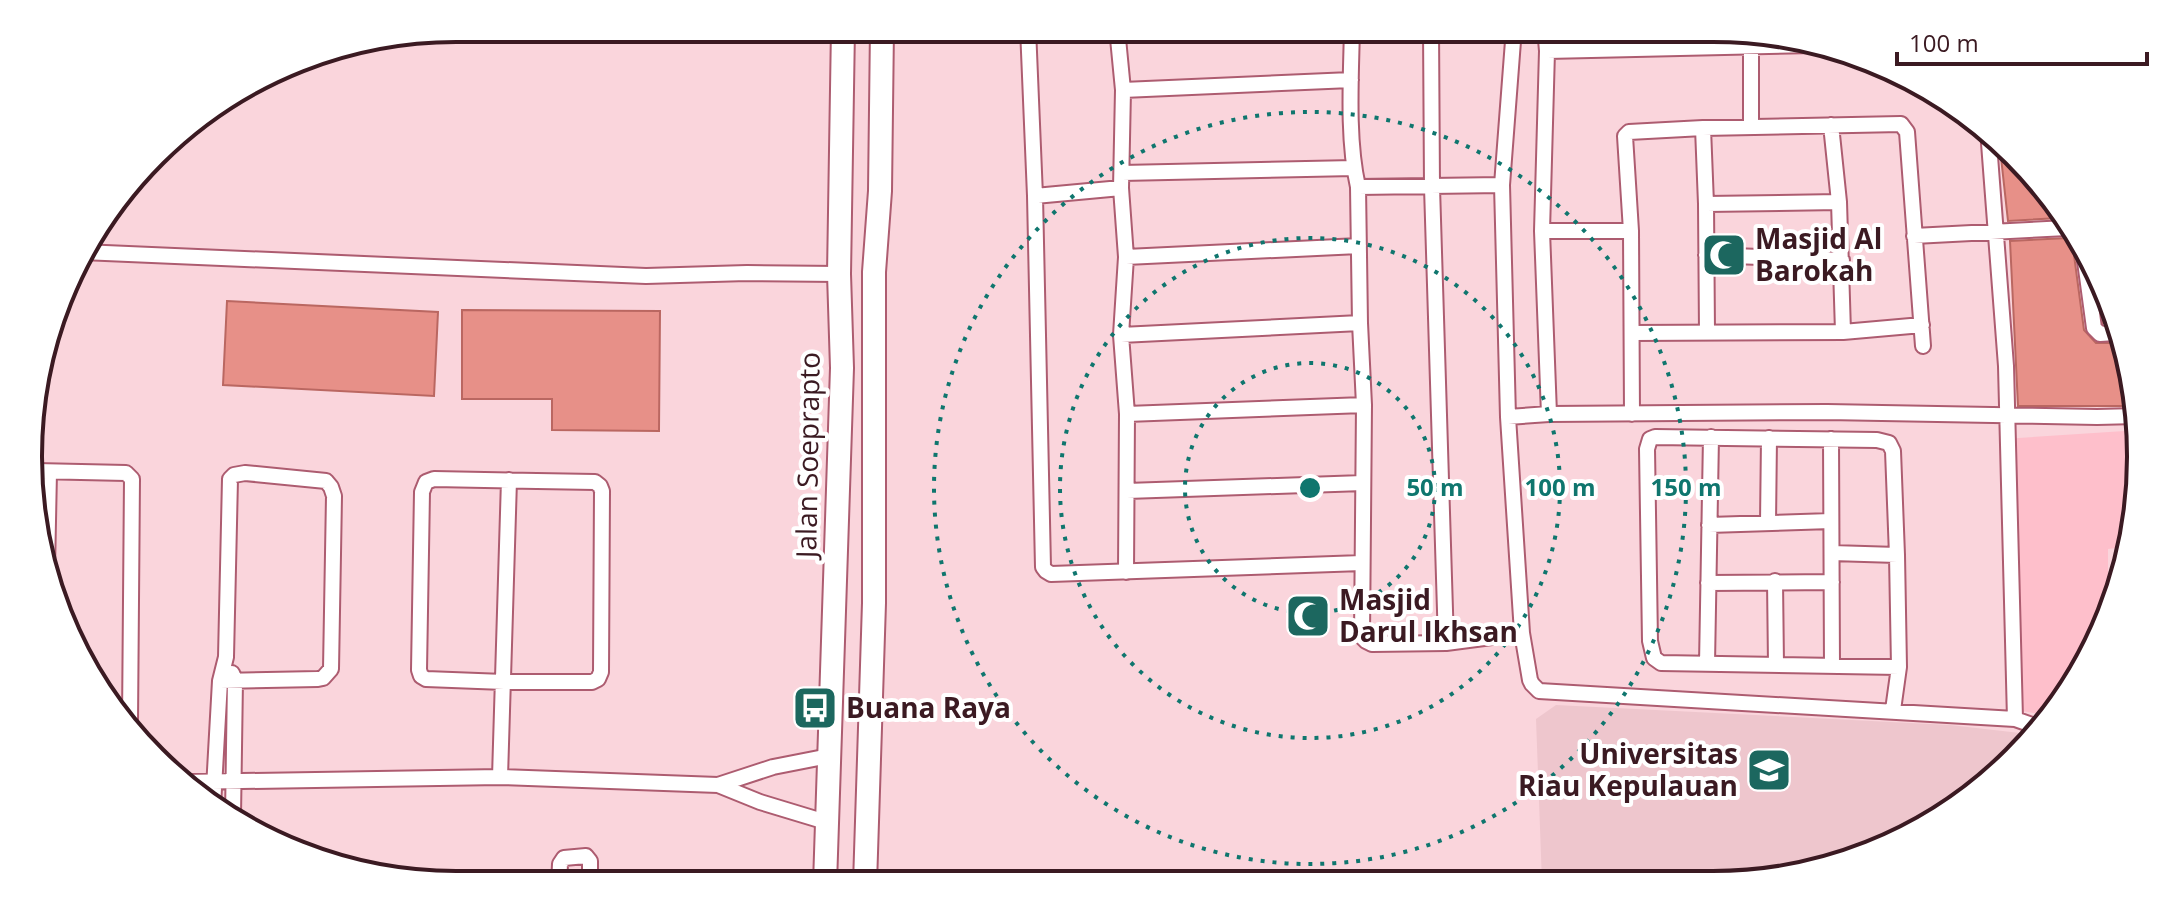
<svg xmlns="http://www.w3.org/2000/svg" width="2169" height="913" font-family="'Open Sans',sans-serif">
<rect width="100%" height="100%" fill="#fad5dc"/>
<path fill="#eec6cd" d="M1556,705L1950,725L2020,733L2025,745L1974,796L1877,852L1769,881L1542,882L1536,719Z"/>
<path fill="#febfcb" d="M2140,430L2124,547L2108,549V613L2053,716L2015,710L2003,439Z"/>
<path fill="#e79088" stroke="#ba6761" stroke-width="2" d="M1999,139L2013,157L2059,218L2008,221Z
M2073,236L2079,245L2075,249L2074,255L2084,330L2096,343H2117L2134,406H2018L2010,241L2068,238Z
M2096,271H2098L2112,323H2103Z
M227,301L438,312L434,396L223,385Z
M462,310L660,311L659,431L552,430V399H462Z"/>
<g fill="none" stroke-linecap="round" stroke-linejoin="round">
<g stroke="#ad5c70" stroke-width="18">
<path id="minor" d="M1028,28L1035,196L1043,567L1046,571L1051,574L1362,563
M1117,28L1123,90L1121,188L1126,257L1121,335L1127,414L1126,572
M1352,28C1351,78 1347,139 1358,187L1360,323L1364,405L1362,637L1366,641L1372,644L1446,643L1522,633
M1431,28L1432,187L1446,643
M1514,28L1502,185L1508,417L1522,633L1530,680L1532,684L1539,691L2015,719L2032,725L2036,734
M1545,28L1547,51L1542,231L1549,414
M1751,46V127
M1547,51L1814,45
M1123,90L1351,80
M1831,125L1839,202L1843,332
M1703,128L1706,204L1707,333
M1988,130L2006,366L2015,719
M1122,173L1354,168
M1358,187L1502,185
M1035,196L1121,188
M1706,204L1839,202
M1542,231H1631
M1914,236L2067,228
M82,252L646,276L747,273L839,274
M2086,254H2084L2094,328L2100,334L2115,333
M1706,255L1842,260
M1126,257L1359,246
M1632,333L1843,332L1922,325
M1121,335L1360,323
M1127,414L1364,405
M1632,414L1631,231L1625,136L1629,132L1703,128L1901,124L1907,132L1923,346
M1508,417L1549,414L1827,412L2097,417L2137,416
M1831,439L1832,666
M36,471L126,473L132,479L130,722
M434,479L595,482L600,486L602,491L601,672L598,679L592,682H504L426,679L421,676L419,670L422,492L426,482Z
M1127,491L1363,483
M1768,523L1769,438
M1709,525L1831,521
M1832,553L1897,555
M47,570L49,472
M1775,581L1776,665
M1708,583L1832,582
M1707,664L1711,437
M232,673L235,680L233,816
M1893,710L1899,667L1897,555L1893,451L1889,443L1877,440L1655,437L1650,439L1647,449L1650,641L1654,658L1661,663L1899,667
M500,777L509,480
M183,782L500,777L718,785L773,767L829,756
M718,785L760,802L826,822
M213,806L220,681L226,657L230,479L234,475L245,473L326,481L331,487L334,496L331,669L323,678L318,679L220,681
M559,885L560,864L564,858L586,856L590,861V885"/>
</g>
<g stroke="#ad5c70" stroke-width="26">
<path id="trunk" d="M825,884L842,368L839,274L843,28
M865,884L874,603V272L880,191L882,28"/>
</g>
<use href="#minor" stroke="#fff" stroke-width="14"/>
<use href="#trunk" stroke="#fff" stroke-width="22"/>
</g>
<g fill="none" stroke="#0f766e" stroke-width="4" stroke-dasharray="4 8">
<circle cx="1310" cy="488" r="125"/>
<circle cx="1310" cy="488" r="250"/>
<circle cx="1310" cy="488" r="376"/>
</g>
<defs>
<g id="mosque-square" transform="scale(2.3)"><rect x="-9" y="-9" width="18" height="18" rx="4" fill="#1c675f" stroke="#fff"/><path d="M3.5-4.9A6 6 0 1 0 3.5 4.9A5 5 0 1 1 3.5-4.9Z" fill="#fff"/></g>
<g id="bus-square" transform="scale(2.3)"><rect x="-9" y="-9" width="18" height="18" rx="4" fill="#1c675f" stroke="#fff"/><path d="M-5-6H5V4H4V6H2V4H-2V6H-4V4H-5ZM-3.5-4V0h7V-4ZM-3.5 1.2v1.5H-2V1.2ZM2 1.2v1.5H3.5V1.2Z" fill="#fff"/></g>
<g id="university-square" transform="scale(2.3)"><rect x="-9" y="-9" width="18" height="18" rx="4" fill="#1c675f" stroke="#fff"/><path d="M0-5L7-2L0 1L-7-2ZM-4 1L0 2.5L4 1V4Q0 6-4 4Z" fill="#fff"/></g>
</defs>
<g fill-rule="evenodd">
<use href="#mosque-square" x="1724" y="255"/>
<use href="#mosque-square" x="1308" y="616"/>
<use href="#bus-square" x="815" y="708"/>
<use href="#university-square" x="1769" y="770"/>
</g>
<g text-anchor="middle" stroke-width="8" stroke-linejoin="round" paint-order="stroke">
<g font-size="28" font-weight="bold" fill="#3b1a22" stroke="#fff" text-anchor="start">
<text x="1755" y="249">Masjid Al<tspan x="1755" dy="32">Barokah</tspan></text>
<text x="1339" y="610">Masjid<tspan x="1339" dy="32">Darul Ikhsan</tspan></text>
<text x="846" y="718">Buana Raya</text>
<text x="1738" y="764" text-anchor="end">Universitas<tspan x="1738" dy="32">Riau Kepulauan</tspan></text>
</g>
<g font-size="28" fill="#3b1a22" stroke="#fff">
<text transform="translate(808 455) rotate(-89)" y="10">Jalan Soeprapto</text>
</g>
</g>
<path d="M0 0H2169V913H0ZM456 42H1713A414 414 0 0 1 2127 456V457A414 414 0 0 1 1713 871H456A414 414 0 0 1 42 457V456A414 414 0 0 1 456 42Z" fill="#fff" fill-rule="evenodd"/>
<path fill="none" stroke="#3b1a22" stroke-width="4" d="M456 42H1713A414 414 0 0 1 2127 456V457A414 414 0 0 1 1713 871H456A414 414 0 0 1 42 457V456A414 414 0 0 1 456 42Z"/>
<circle cx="1310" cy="488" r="12" fill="#0f766e" stroke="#fff" stroke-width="4"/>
<g font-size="24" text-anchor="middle" font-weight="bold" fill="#0f766e" stroke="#fff" stroke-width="8" stroke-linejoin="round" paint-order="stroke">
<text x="1435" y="496">50 m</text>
<text x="1560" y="496">100 m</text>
<text x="1686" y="496">150 m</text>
</g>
<path d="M1897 52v12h250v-12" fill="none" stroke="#3b1a22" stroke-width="4"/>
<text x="1909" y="52" font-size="24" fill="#3b1a22" stroke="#ffffff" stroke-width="6" paint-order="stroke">100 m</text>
</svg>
